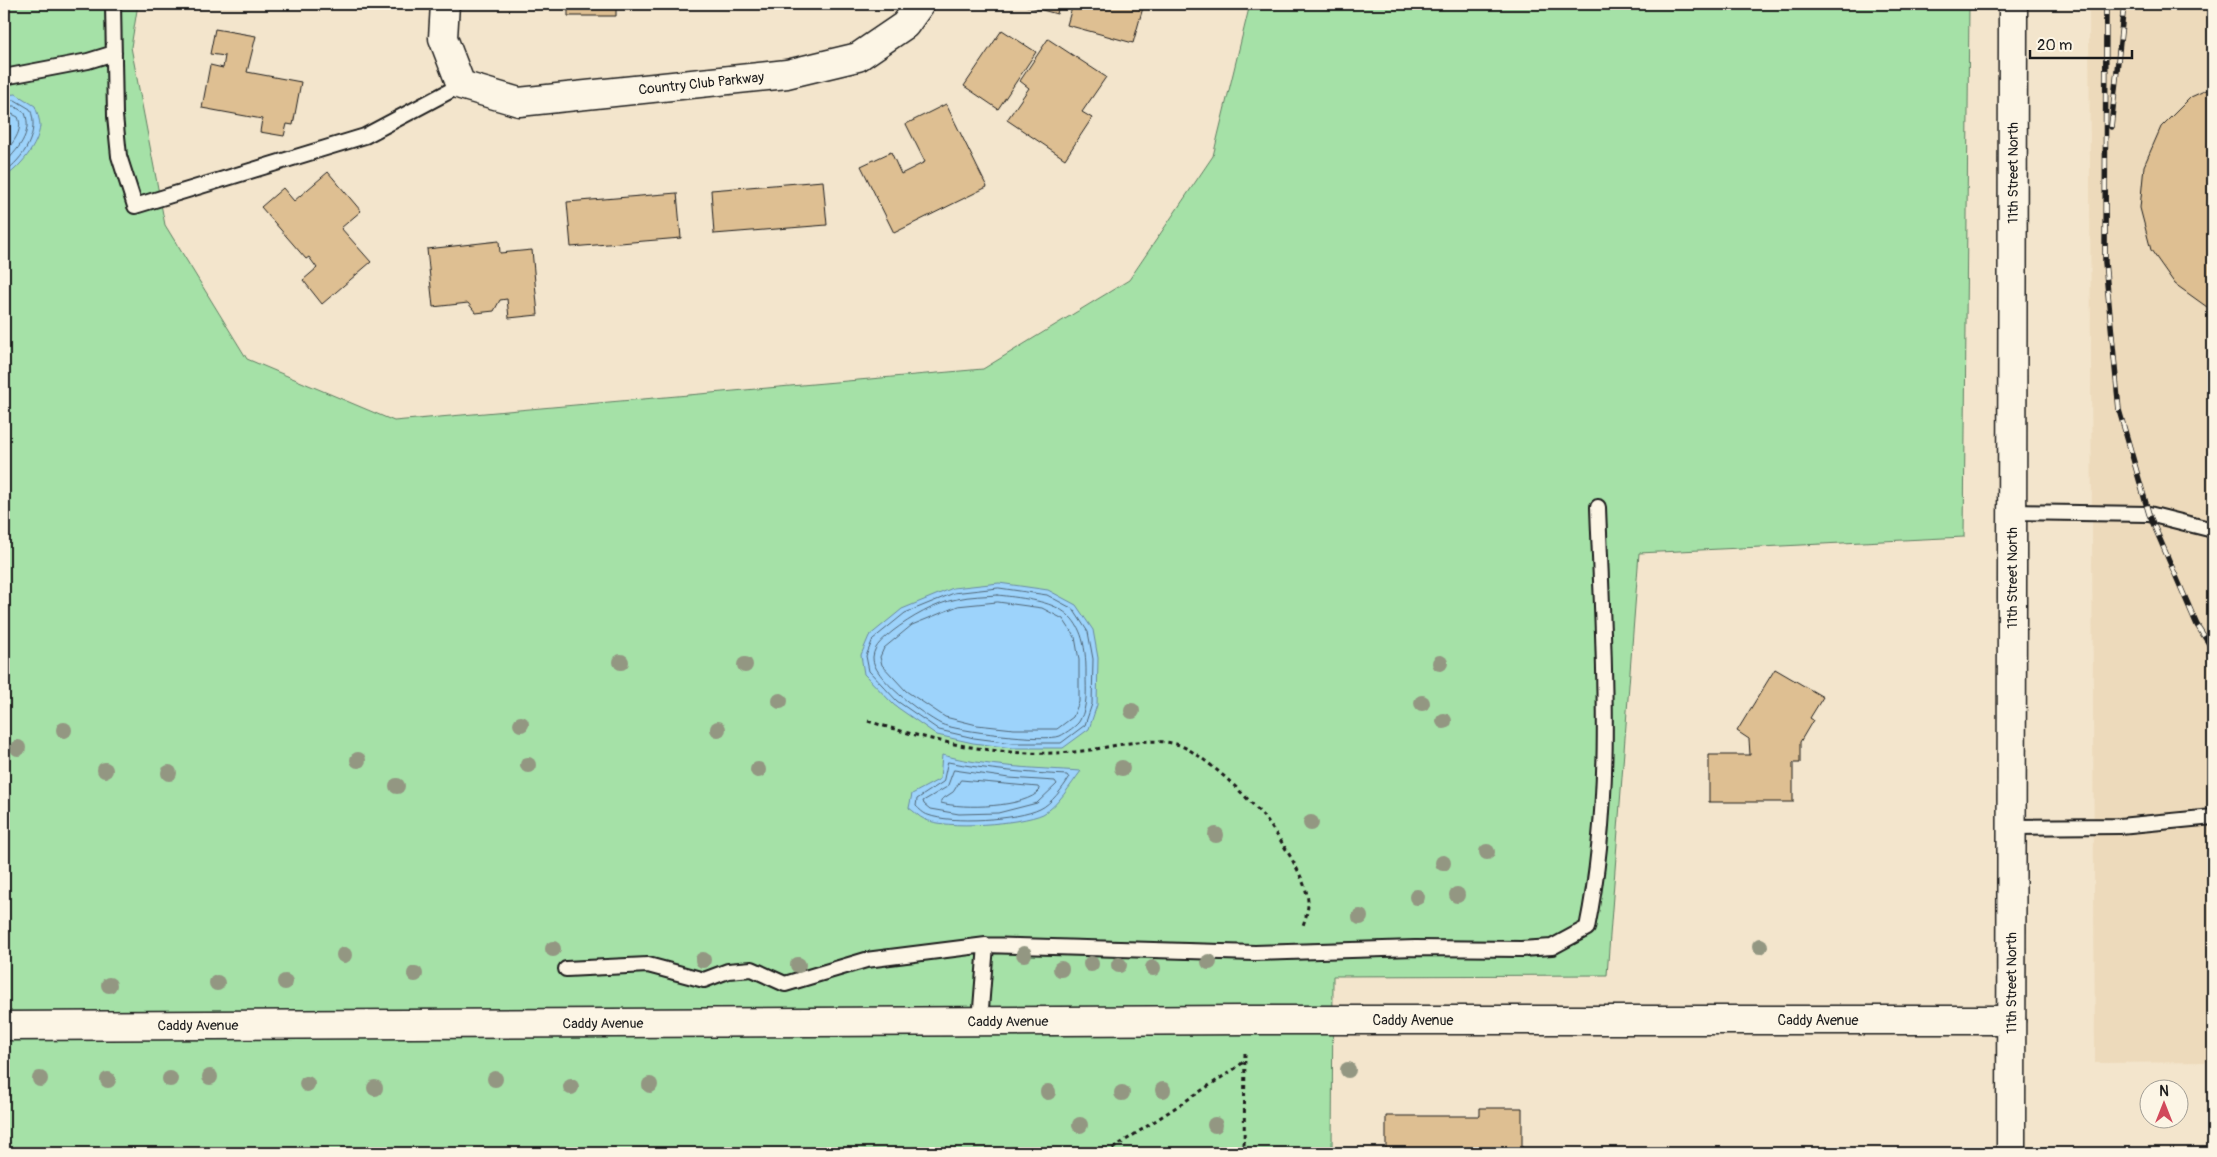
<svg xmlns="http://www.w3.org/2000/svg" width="2217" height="1157" font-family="Pangolin,sans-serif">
<rect width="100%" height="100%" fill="#f3e5cc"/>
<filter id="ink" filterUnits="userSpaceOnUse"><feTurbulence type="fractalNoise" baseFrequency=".02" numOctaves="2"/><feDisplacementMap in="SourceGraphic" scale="10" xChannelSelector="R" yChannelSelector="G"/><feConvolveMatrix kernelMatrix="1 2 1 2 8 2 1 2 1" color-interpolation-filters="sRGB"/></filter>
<g filter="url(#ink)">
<path fill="#eddabb" d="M2089,4H2213V1062L2095,1063Z"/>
<path fill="#a5e1a7" stroke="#607e62" d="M4,4H138L131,47L165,225L247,359L394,421L983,369L1129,280L1213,156L1250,4H1969L1964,537L1639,553L1607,975L1333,976L1332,1153H4Z"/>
<path fill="#9dd3fb" stroke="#698aa2" d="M16,94L35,106C37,112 40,120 40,126C38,146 20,167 4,178V95Z
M999,583L1048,590L1076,605L1093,630L1098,658L1097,705L1089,729L1063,748H1013L973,743L937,735L894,705L864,674L861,655L869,636L902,609L953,588Z
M942,755C988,767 1034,768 1081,771C1071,784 1057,807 1043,814C1021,824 945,830 924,819C919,817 914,811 909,808L912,794L940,779Z"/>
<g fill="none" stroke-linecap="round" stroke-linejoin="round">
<path stroke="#506575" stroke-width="1" d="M4,100H15L30,109C40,132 24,159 4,172
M4,106H14L25,113C33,134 17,150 4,164
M4,114H12L18,117C24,131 12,144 4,153
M999,588L1047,595L1073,609L1088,632L1093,659L1092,704L1085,725L1061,743H1013L974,738L939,730L897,701L869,671L866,656L873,639L905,613L954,593Z
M998,595C1057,602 1087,607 1086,675C1086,690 1088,706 1080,720C1078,725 1066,733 1060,736C1046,742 955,731 941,724C923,715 871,677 873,657C874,645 885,638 893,631C910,618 936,603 957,599C970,596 985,596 998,595Z
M998,602L1042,608L1063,619L1075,637L1079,660V702L1073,717L1057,729H1014L977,725L945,717L906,691L882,665L880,657L884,648L912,625L958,606Z
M948,762C988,770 1026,773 1067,775L1069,778C1063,788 1051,804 1040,809C1018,820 951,824 928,815C924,814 919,809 916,806L917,799L943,782Z
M954,770L1009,778L1055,781L1057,784L1037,803L998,813L959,814L930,809L924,804L923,801L947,787Z
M961,780L1038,787L1040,790C1026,808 962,809 941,803V800L953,792Z"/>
</g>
<path fill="#debf92" stroke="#1c1c1c" d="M568,4H616V16H568Z
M1020,4H1059L1057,14Z
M1073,4H1144L1133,43L1067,25Z
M215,29L256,36L247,72L301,82L293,125L287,124L284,136L260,132L262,119L202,108L210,65L223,68L225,56L210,54Z
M1002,30L1036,52L998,109L964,86Z
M1048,39L1106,77L1082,112L1092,118L1065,159L1007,120L1029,88L1020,81Z
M2213,87V309L2207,307L2175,284L2151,250L2140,208L2144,166L2161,127L2191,97Z
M946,104L987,187L894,233L861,166L891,152L901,174L925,162L906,124Z
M328,172L361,211L341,228L371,262L322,304L303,280L317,268L309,257L306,259L261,207L283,188L294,201Z
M823,181L827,225L714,234L711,190Z
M677,193L681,238L571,247L567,202Z
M499,241L500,253L532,250L538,315L509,318L507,299L500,300L494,311L476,313L468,303L433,307L427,249Z
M1775,669L1823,697L1810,718L1813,720L1800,742V763H1793V802H1709V755H1750L1749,739L1737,731Z
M1480,1108H1522V1153H1386V1116H1480Z"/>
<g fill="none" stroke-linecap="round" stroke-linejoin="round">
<g stroke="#1c1c1c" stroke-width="18">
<path id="lane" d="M113,4L115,116L119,156L135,206L365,136L461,85
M4,77L88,61L114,53
M2013,512L2149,514L2213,530
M2012,827L2120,826L2213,817
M566,969L648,965L704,980L728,971L752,969L785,984L866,960L986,945L1255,953L1415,948L1521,949L1552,947L1587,928C1615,790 1603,646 1598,507
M980,1021L986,945"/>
</g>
<g stroke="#1c1c1c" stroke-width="31">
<g id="street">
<path id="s1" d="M445,4L443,38L461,85L519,102L787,74L858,57L905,25L920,4"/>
<path id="s2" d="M4,1026L1247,1020H2011"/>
</g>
</g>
<g stroke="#1c1c1c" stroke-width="31">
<g id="secondary">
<path id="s3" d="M2011,1153L2013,4"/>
</g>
</g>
<path stroke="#1c1c1c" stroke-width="3" stroke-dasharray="4 4" stroke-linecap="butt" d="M868,721C934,742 1002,758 1072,752C1107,750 1141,735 1176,744C1202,751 1257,805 1272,828C1284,845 1303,875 1307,895C1310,906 1306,917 1302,928
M1106,1153L1239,1066L1244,1061
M1244,1153L1245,1051"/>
<use href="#lane" stroke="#fcf5e5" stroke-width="14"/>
<use href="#street" stroke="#fcf5e5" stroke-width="28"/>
<use href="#secondary" stroke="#fcf5e5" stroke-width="28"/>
<g stroke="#1c1c1c" stroke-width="5.5">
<path id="rail" d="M2106,4L2105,262L2119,410L2149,514L2197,625L2213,650
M2111,127L2124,4"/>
</g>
<use href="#rail" stroke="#fcf5e5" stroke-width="4" stroke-dasharray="11" stroke-linecap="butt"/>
</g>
<g fill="#939782">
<circle cx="621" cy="662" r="8"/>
<circle cx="1440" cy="663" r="8"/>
<circle cx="745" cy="665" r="8"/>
<circle cx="780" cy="701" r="8"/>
<circle cx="1422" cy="703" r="8"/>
<circle cx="1132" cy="711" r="8"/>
<circle cx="1444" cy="721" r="8"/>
<circle cx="521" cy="724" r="8"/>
<circle cx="718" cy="729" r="8"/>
<circle cx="64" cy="730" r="8"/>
<circle cx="18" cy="748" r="8"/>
<circle cx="358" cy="760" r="8"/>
<circle cx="528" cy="765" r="8"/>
<circle cx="1122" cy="768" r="8"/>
<circle cx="105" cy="770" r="8"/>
<circle cx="758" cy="770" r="8"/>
<circle cx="169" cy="773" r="8"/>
<circle cx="397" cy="786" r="8"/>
<circle cx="1311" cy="823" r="8"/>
<circle cx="1216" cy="835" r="8"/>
<circle cx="1487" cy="852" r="8"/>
<circle cx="1443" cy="863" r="8"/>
<circle cx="1457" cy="895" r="8"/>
<circle cx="1417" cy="897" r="8"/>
<circle cx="1360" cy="917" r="8"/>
<circle cx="1760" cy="946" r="8"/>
<circle cx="553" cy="949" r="8"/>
<circle cx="1024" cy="954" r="8"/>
<circle cx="344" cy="955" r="8"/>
<circle cx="703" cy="960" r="8"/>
<circle cx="1209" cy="962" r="8"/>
<circle cx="1091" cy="964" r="8"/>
<circle cx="798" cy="965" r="8"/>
<circle cx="1119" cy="965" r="8"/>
<circle cx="1153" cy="968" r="8"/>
<circle cx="1061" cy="969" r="8"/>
<circle cx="415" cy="974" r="8"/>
<circle cx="285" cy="982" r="8"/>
<circle cx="217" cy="983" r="8"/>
<circle cx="109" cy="985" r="8"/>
<circle cx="1348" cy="1070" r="8"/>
<circle cx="210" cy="1077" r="8"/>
<circle cx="40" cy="1079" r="8"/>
<circle cx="170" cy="1079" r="8"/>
<circle cx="495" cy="1079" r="8"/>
<circle cx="108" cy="1080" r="8"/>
<circle cx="307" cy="1084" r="8"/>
<circle cx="650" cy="1085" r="8"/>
<circle cx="571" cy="1087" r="8"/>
<circle cx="375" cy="1088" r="8"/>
<circle cx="1163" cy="1090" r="8"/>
<circle cx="1048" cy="1092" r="8"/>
<circle cx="1122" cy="1093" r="8"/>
<circle cx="1080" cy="1125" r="8"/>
<circle cx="1215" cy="1125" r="8"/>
</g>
</g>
<g text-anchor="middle" stroke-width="4" stroke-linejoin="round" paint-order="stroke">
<g font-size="14" fill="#1c1c1c" stroke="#fcf5e5">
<text dy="5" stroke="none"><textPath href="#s1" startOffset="328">Country Club Parkway</textPath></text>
<text dy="5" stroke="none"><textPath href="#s3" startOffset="980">11th Street North</textPath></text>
<text dy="5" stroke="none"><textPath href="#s3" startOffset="575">11th Street North</textPath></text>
<text dy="5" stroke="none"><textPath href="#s3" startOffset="170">11th Street North</textPath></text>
<text dy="5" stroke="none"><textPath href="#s2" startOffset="1409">Caddy Avenue</textPath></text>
<text dy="5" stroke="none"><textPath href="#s2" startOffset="1814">Caddy Avenue</textPath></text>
<text dy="5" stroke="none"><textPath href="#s2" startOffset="1004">Caddy Avenue</textPath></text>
<text dy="5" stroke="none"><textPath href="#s2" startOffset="599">Caddy Avenue</textPath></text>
<text dy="5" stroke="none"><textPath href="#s2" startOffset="194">Caddy Avenue</textPath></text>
</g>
</g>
<rect width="2217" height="1157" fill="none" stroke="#fcf5e5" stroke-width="20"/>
<rect x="10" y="10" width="2197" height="1137" fill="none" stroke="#1c1c1c" stroke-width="2" filter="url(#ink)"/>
<g transform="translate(2164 1104)"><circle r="24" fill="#fcf5e5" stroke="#a29e95"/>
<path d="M0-4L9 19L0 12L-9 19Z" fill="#d1495b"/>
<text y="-8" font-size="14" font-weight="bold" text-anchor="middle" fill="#1c1c1c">N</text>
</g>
<path d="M2030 50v8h102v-8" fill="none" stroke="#1c1c1c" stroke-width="2.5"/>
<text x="2037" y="50" font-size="15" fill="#1c1c1c" stroke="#fcf5e5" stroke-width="4" paint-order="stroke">20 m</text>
</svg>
